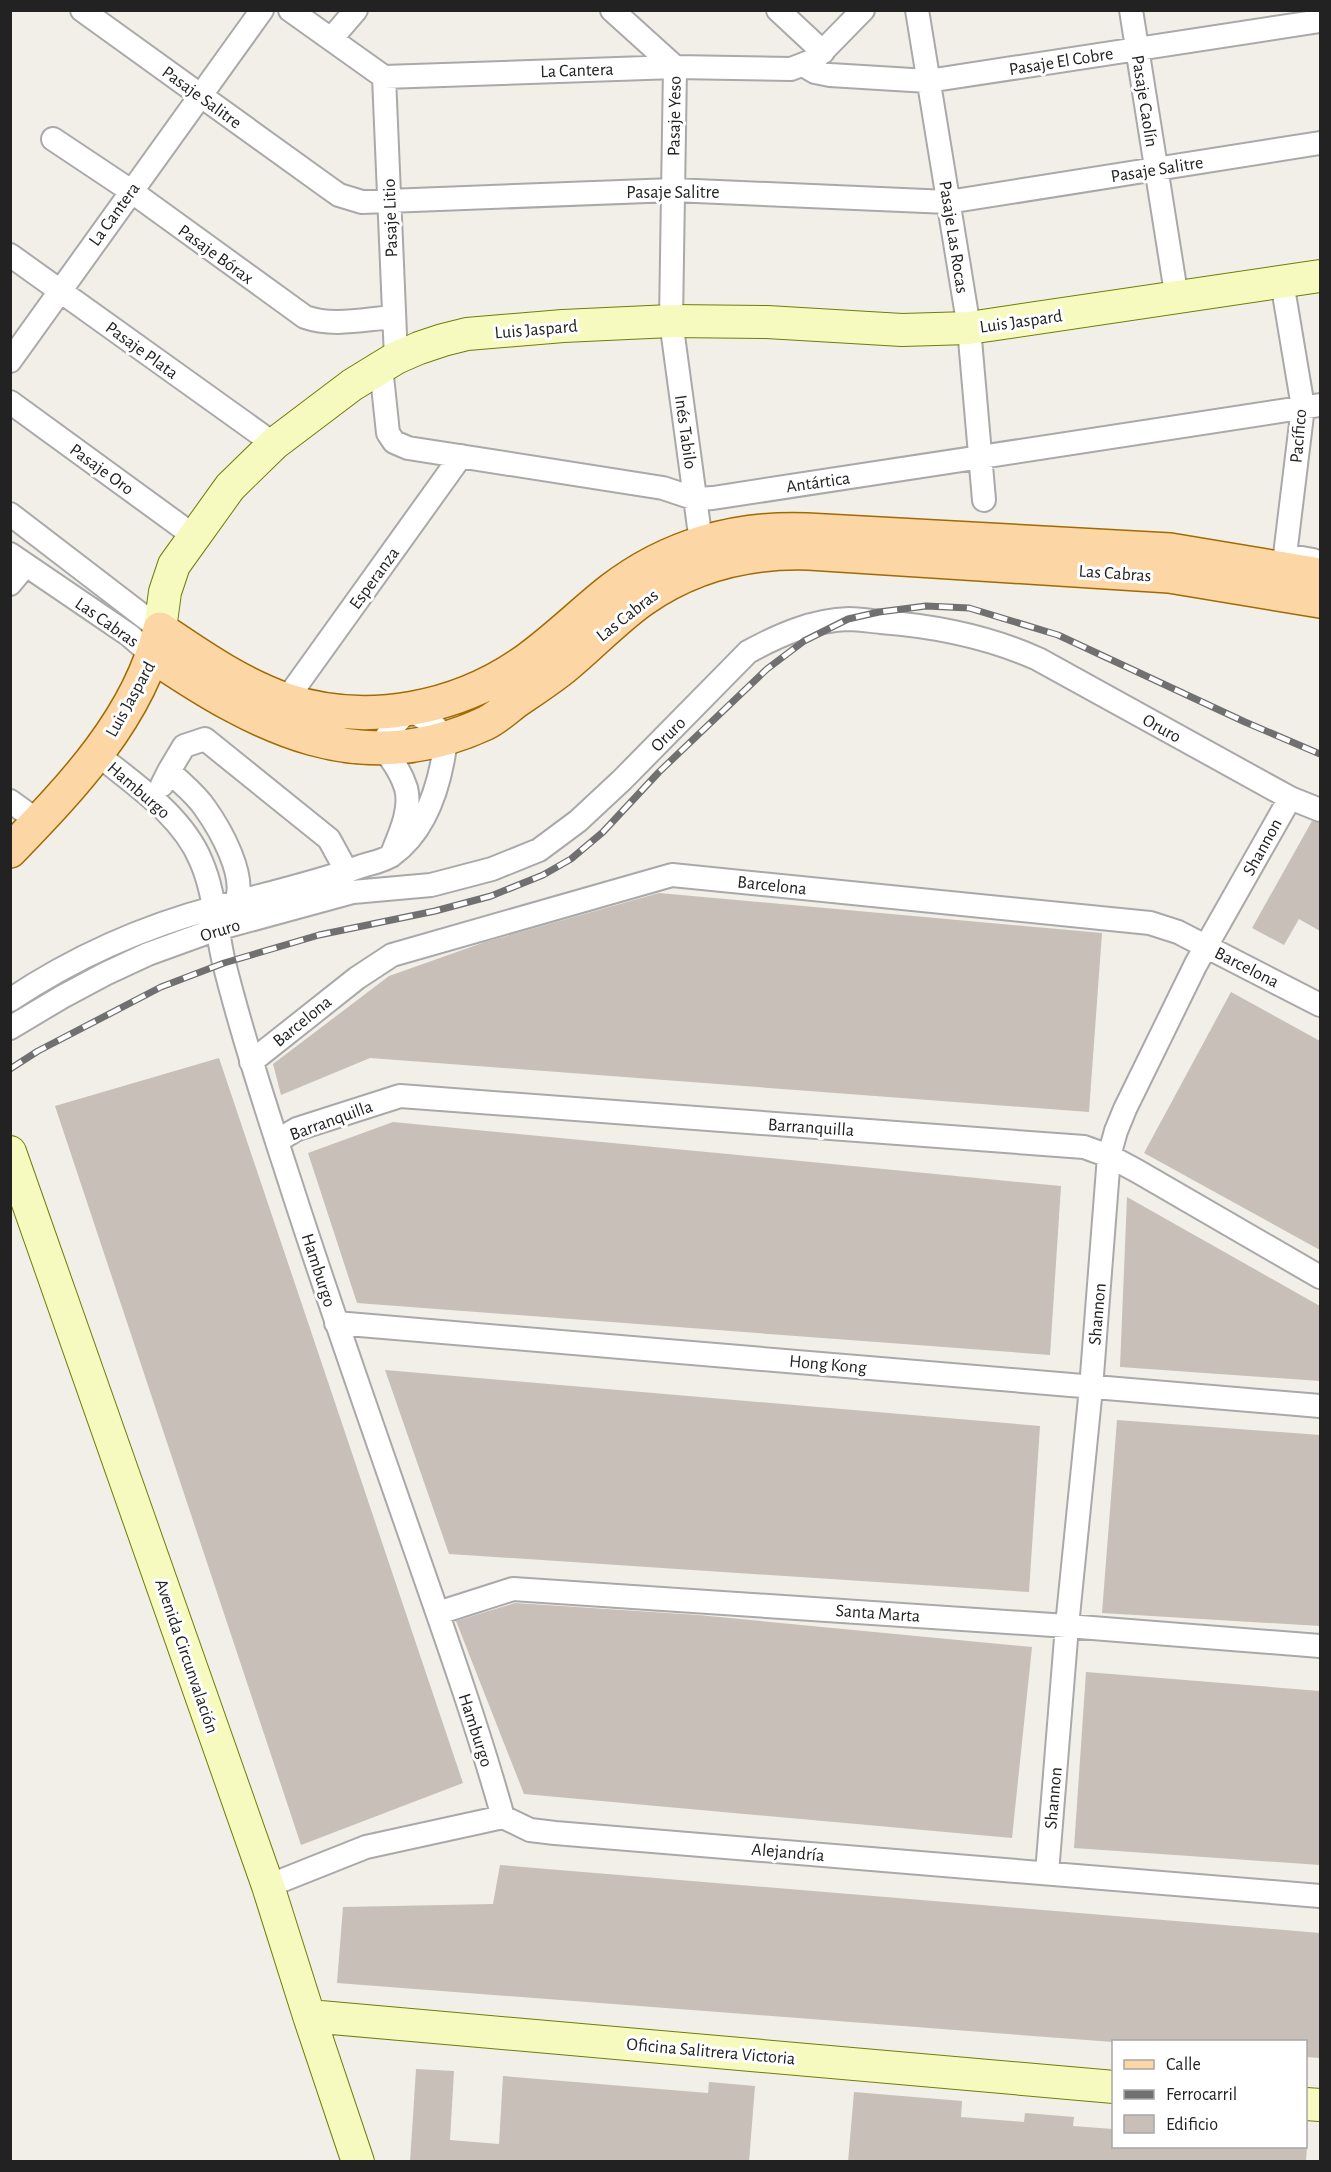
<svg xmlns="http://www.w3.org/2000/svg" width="1331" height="2172" font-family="'Alegreya Sans',sans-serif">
<rect width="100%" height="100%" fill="#f2efe9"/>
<path fill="#c7bfb8" d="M1312,821L1320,823V931L1299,919L1284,945L1252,928Z
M659,893L1102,933L1089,1112L370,1058L281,1095L273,1064L389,976L485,942Z
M1231,992L1320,1041V1250L1144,1153Z
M219,1058L463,1783L301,1845L55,1106Z
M393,1122L1061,1186L1050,1355L357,1303L308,1153Z
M1127,1197L1320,1306V1381L1120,1367Z
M385,1370L1040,1426L1029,1592L449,1554Z
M1117,1420L1320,1435V1626L1102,1613Z
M515,1603L698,1615L1032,1647L1012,1838L524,1794L456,1621Z
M1086,1672L1320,1691V1865L1074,1848Z
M500,1865L1320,1933V2058L1305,2057V2042H1113L337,1983L343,1907L493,1904Z
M416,2069L454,2071L450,2140L499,2144L503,2076L708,2093L709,2082L755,2086L749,2162H410Z
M854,2092L962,2101L961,2117L1024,2122L1025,2113L1074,2117L1073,2126L1113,2129V2146H1307L1306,2162H848Z"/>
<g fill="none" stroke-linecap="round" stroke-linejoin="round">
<g stroke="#a9a9a9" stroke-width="26">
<path id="street" d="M82,10L329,188L339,195L362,202L673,190L948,202L1320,143
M290,10L384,77L675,67L791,69L814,60L863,10
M612,10L675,67L671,321L701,542
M778,10L823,52
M917,10L969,328L984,500
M1131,10L1177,299
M331,39L356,10
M803,65L815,72L830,75L928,81L1320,21
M384,77L396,358
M53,139L131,191L305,317C333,327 365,319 394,317
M10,255L274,444
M1282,282L1303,407L1285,555L1313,560
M10,361L262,10
M381,367L388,433L394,442L408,448L663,488L696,499L713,498L1320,405
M10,402L194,536
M10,514L160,629
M10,554L129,635L153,656
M10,584L25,566
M286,700L461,456
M97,754C134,784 182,815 201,861C215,893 216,929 224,963C243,1038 267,1111 291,1185C327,1297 366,1408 405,1520C439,1618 475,1717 503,1817
M169,771L184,746L205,739L329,839L347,872
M162,785L169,771C181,783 196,794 205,808C220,829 247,876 236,902C235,906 230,910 228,914
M10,801L39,822
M10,1000C73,958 145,926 217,907C266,894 315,883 362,866C371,863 384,861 392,855C428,829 441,781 446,739L433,724L409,709C363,758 391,741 406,788C412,810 399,836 391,856
M10,1028L62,997L105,974L148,954L217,929L353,892L431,885L492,869L539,850L578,821L622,780L748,652C779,635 813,620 849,619C859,619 870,621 881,622C934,626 989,637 1038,659L1290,798L1320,810
M251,1062L357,978L392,955L672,875L1150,923L1178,932L1320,1005
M277,1141L297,1129L400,1096L1084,1147L1109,1156L1137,1171L1320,1277
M336,1323L1320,1406
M438,1613L513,1589L1067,1626L1320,1646
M1047,1873L1067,1626L1091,1388L1109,1156L1116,1131L1125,1109L1196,964L1290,798
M268,1886L366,1847L503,1817L530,1830L555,1833L1320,1896"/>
</g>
<g stroke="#707d05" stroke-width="34">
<path id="secondary" d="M160,629L165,592L174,565L230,487L274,444L352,385L396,358L419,348L443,340L467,334L563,326L671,321L767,322L902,330L969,328L1320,276
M10,1152L268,1886L309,2016L358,2162
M309,2016L1114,2087
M1306,2104L1320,2105"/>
</g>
<g stroke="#a06b00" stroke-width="36">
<path id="primary" d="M153,656C258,727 360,782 486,723C496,718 506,709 515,702C531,691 548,680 563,668C590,646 614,620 642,600C692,565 750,551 809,553L1169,576L1320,601
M10,851C72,787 139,717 160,629C200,656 240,684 286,700C367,727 459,709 528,659C557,638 583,612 611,590C668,546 736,527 807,530L1170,550L1320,575"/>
</g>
<use href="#street" stroke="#fff" stroke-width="22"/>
<use href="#secondary" stroke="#f7fabf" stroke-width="32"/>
<use href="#primary" stroke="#fcd6a4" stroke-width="33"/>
<g stroke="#707070" stroke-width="7">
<path id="rail" d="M10,1069L38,1051L161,987L224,963L319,935L435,911L491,896L543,875L571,859L603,832L659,772L767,669L804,641L848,619L879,612L926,606L969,608L1058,635L1245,722L1320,754"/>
</g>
<use href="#rail" stroke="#fff" stroke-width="4.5" stroke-dasharray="14" stroke-linecap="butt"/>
</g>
<g text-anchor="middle" stroke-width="6" stroke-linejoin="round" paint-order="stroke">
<g font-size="18" fill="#222" stroke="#fff">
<text transform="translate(1061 61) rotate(-9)" y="6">Pasaje El Cobre</text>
<text transform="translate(577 70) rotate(-2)" y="6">La Cantera</text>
<text transform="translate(202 97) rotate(36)" y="6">Pasaje Salitre</text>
<text transform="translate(1145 101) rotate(81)" y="6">Pasaje Caolín</text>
<text transform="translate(674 116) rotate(-89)" y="6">Pasaje Yeso</text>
<text transform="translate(1157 169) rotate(-9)" y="6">Pasaje Salitre</text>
<text x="673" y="198">Pasaje Salitre</text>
<text transform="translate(114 214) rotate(-54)" y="6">La Cantera</text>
<text transform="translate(390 218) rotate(-92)" y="6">Pasaje Litio</text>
<text transform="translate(954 237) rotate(81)" y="6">Pasaje Las Rocas</text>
<text transform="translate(216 254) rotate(36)" y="6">Pasaje Bórax</text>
<text transform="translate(1021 321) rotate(-8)" y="6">Luis Jaspard</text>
<text transform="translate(536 329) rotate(-5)" y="6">Luis Jaspard</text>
<text transform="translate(142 350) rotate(36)" y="6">Pasaje Plata</text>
<text transform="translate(686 432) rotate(82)" y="6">Inés Tabilo</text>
<text transform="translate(1298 436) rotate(-85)" y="6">Pacífico</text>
<text transform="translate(102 469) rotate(36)" y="6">Pasaje Oro</text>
<text transform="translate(818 482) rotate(-8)" y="6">Antártica</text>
<text transform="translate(1115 573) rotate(4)" y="6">Las Cabras</text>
<text transform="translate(374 578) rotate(-54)" y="6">Esperanza</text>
<text transform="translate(627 615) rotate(-38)" y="6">Las Cabras</text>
<text transform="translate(107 622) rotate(35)" y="6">Las Cabras</text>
<text transform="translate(130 699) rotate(-61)" y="6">Luis Jaspard</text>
<text transform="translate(1162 728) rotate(29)" y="6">Oruro</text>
<text transform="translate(668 734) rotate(-45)" y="6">Oruro</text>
<text transform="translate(139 790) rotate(41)" y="6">Hamburgo</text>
<text transform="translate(1262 847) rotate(-61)" y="6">Shannon</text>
<text transform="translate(772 885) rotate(6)" y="6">Barcelona</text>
<text transform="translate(220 930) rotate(-17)" y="6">Oruro</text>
<text transform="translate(1247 967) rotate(27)" y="6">Barcelona</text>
<text transform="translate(302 1021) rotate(-39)" y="6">Barcelona</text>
<text transform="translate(331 1120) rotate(-20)" y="6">Barranquilla</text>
<text transform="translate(811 1127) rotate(4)" y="6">Barranquilla</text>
<text transform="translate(319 1270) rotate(72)" y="6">Hamburgo</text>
<text transform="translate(1097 1314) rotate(-85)" y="6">Shannon</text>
<text transform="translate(828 1364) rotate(5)" y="6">Hong Kong</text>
<text transform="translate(878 1613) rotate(4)" y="6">Santa Marta</text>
<text transform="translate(187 1656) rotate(71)" y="6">Avenida Circunvalación</text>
<text transform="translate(476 1730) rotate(72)" y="6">Hamburgo</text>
<text transform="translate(1053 1798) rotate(-85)" y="6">Shannon</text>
<text transform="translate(788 1852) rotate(5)" y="6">Alejandría</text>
<text transform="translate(711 2051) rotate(5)" y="6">Oficina Salitrera Victoria</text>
</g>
</g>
<rect width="1331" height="2172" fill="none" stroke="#222222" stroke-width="24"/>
<rect x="1112" y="2040" width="195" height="108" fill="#ffffff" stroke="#a7a7a7" stroke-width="1.5"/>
<rect x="1124" y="2060" width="30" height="9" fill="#fcd6a4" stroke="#a7a7a7" stroke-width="1.5"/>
<text x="1166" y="2070" font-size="18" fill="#222222">Calle</text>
<rect x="1124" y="2090" width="30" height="9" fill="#707070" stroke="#a7a7a7" stroke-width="1.5"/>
<text x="1166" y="2100" font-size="18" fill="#222222">Ferrocarril</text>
<rect x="1124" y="2115" width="30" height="18" fill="#c7bfb8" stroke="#a7a7a7" stroke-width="1.5"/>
<text x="1166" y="2130" font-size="18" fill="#222222">Edificio</text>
</svg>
